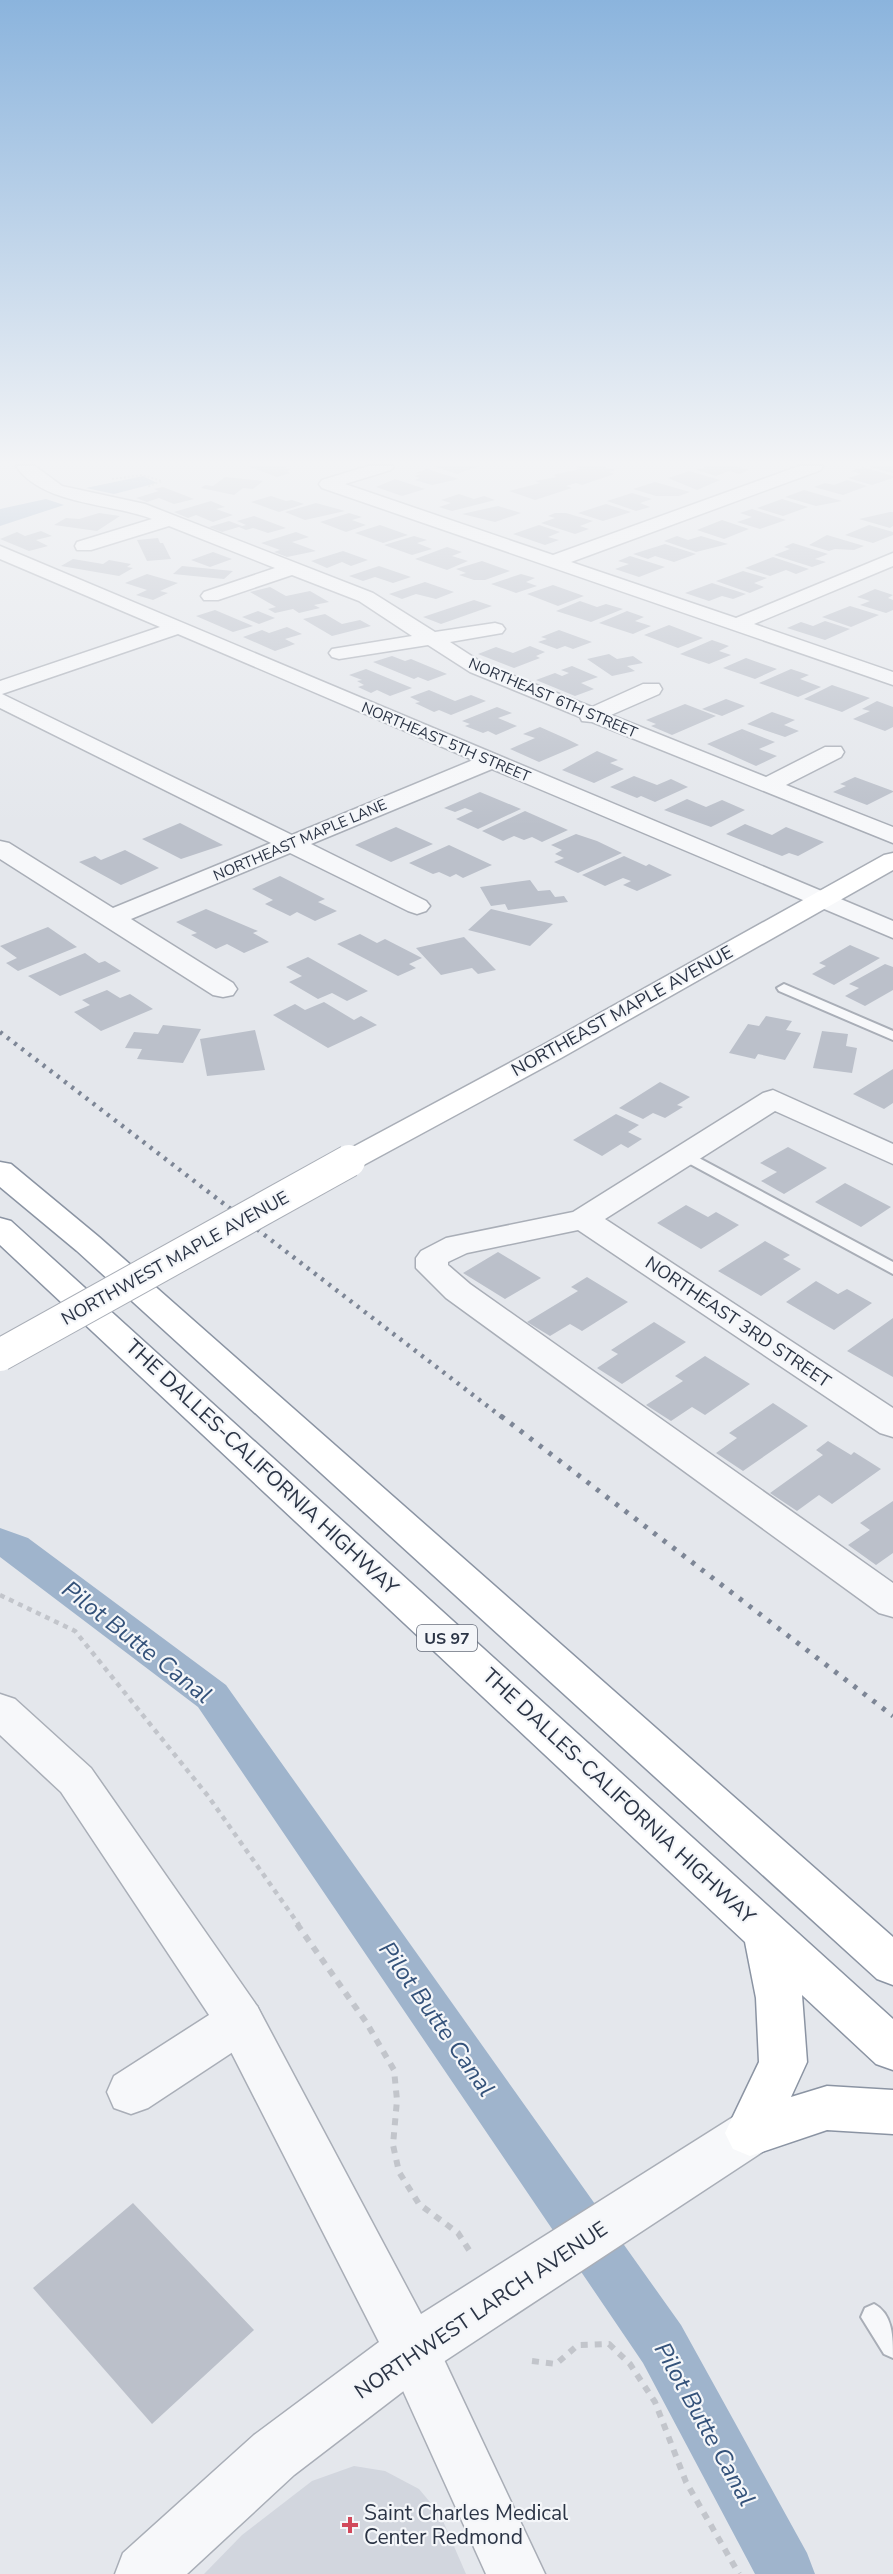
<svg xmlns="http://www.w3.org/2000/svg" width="893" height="2574" font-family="'Nunito Sans',sans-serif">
<rect width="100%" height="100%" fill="#e4e7ec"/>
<path fill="#d2d6de" d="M354,2466L385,2471L419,2489L440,2514L466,2574H204L242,2535L312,2481Z"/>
<path fill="#9fb4cc" d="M143,476L157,483L114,494L86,488Z
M46,499L64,505L0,526V509Z"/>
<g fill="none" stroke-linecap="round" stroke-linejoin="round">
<path fill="#9fb4cc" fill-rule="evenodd" d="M0,1528L28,1538L226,1685L681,2325L807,2553L815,2574H755L643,2363L198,1707L0,1557Z"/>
</g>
<path fill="#bbc0ca" d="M247,466H289L285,468L291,470L286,471L290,473L277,477Z
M433,466H479L457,474Z
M581,466H601L616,470L609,472L614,474L582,485L576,483L566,486L572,488L535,500L509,491L540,483L535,481L557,477L553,475L561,473L581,469L577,467Z
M708,466H735L750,470L739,474L729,471L716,476L696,470Z
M869,466H893V473L869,467Z
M863,467L893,476V478L872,485L848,478L861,474L851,471Z
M427,469L459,479L432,485L415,480L420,478L414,476L421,474L415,473Z
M689,471L720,480L697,490L668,478Z
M225,477L263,481L253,489L243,488L234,495L201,488L205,485L213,486Z
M395,479L425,489L402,496L376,487Z
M847,480L867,486L843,495L814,487L825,483L834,485Z
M655,482L690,492L679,496H656L633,489Z
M163,487L194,499L174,504L159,498L147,502L136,498L159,491L154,489Z
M804,490L842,501L816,506L785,497Z
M632,493L652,499L640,503L650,507L636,511L607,501Z
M459,494L474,499L484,496L495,500L452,511L439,507L451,503L441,500Z
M271,496L286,501L292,500L304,504L279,512L251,502Z
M782,499L808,507L783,516L757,508Z
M211,501L225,507L216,509L233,515L213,522L196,515L188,518L174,512Z
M316,503L345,511L305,520L285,512Z
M606,504L631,512L603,521L578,513Z
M498,506L521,513L495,522L462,514Z
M752,509L786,520L760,529L737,522L752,517L740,513Z
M890,512H893V526L890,528L859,519Z
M99,513L120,516L97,531L54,525L66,518L79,519Z
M349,513L362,517L352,520L366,525L346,532L320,522Z
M555,513H566L593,521L580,526L589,529L575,534L541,523L555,518L548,516Z
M254,516L286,528L268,533L253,528L246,530L239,527L246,525L237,521Z
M722,520L749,529L724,539L697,530Z
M229,521L242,526L222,532L209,527Z
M380,525L408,535L383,543L355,533Z
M539,525L560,532L548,537L559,540L545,545L513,534Z
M869,525L893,532V535L873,543L845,535Z
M41,531L52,536L36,540L48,546L29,551L0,539L17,532L25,536Z
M296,532L309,537L292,542L316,551L287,557L274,552L280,550L261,543Z
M827,535L864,546L854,550L835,549L829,551L809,545Z
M414,536L427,540L417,543L432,549L412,555L384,545Z
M677,536L688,540L701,536L728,544L696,552L664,541Z
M158,538L160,543H163L171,559L147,561L137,540Z
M793,543L828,554L815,559L826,562L812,567L774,555L790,549L784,547Z
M665,544L696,554L674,562L655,556L648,559L633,554Z
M447,547L462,552L452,556L468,561L447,570L415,559Z
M343,551L368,560L351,566L342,562L327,568L311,561Z
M213,552L232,559L210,567L191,560Z
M630,556L665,567L639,577L615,569L629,564L618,561Z
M773,557L809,569L796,574L786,570L770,576L745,568Z
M73,559L103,564L109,560L131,564L127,567L133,568L119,576L61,566Z
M482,561L510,571L485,580H474L459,575L466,573L456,569Z
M182,566L233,571L224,579L173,574Z
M379,566L411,577L393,583L375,577L363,581L349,576Z
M743,571L767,578L754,583L764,587L750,593L716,581Z
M147,574L178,583L160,591L168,593L153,600L136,595L147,590L125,583Z
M521,574L535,578L526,582L537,586L516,593L491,584Z
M425,582L454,592L436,599L416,594L402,599L389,594Z
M712,583L746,594L733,599L722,596L709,601L685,593Z
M553,585L584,596L558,606L527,594Z
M270,587L286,596L310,591L329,602L314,605L320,608L299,613L293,609L275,613L268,609L276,607L250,592Z
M875,589L893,595L888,598L893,600V610L886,613L860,605L870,601L857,597Z
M474,600L492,606L441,624L423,617Z
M580,601L597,607L606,604L623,609L591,622L556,611Z
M850,606L879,615L851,627L822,617Z
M215,610L253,626L233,632L196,616Z
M258,611L275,618L259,624L242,617Z
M627,611L644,617L635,621L651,626L633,634L599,623Z
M325,614L342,624L360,620L371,626L332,636L303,619Z
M825,621L850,629L825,640L787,628L801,622L813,626Z
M669,625L703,638L678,648L644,635Z
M287,627L302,634L285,639L295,644L275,651L243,637L262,630L269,633Z
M559,630L592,642L573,649L565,646L557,649L538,642L547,639L541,637Z
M712,640L729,646L719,651L731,655L709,664L680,654Z
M530,646L545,652L536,656L540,658L514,668L478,654L496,647L513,653Z
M609,654L617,659L633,656L643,663L627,666L635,671L612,676L587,659Z
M392,656L405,661L411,659L447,674L428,681L418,677L414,679L373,662Z
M746,658L777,669L755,679L723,668Z
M572,666L598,677L581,683L594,689L575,696L536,680L555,673L562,676L569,673L561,670Z
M366,669L412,688L390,696L377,690L371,693L358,687L364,685L357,681L362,680L349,675Z
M791,669L809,675L800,679L821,687L798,697L759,683Z
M832,685L870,698L842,712L804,699Z
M429,690L455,701L471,695L486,701L451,715L439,710L434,712L415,703L420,702L410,697Z
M726,699L745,706L722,716L702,709Z
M877,701L893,707V727L885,731L853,719L870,711L862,709Z
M685,704L716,716L672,735L651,726L656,724L646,720Z
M497,707L512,713L498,718L517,726L496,735L488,731L483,733L465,726L470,724L462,721Z
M772,712L795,720L784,725L799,731L785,737L747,724Z
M540,727L567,739L579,745L539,762L510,749L535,738L523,734Z
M742,729L775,742L759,749L777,756L756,766L707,744Z
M597,751L618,760L610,763L624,769L594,783L562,770Z
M634,776L657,785L671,779L688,787L655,802L641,796L637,798L610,787Z
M855,777L893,791V792L867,805L833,792L846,786L840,784Z
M480,792L521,809L478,829L456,819L473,811L465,808L455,812L444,808Z
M687,799L706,807L722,800L745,810L711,827L664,810Z
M525,811L568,830L542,842L532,837L524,840L514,836L503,841L482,831Z
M180,823L223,845L181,859L142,839Z
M745,824L772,835L786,827L824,842L798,856L789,853L782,856L726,834Z
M396,827L433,844L391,862L355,845Z
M576,834L597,841L622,853L578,873L554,862L564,858L555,854L562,850L551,845Z
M449,845L492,865L463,878L456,874L450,877L439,872L433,874L409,863Z
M125,850L159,868L121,885L79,862L95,856L101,860Z
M624,856L646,866L649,864L672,875L637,891L623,885L631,881L623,878L605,886L582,875Z
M280,876L325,899L318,902L337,911L315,921L297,912L290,916L265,904L273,900L252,889Z
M530,880L538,891L550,890L555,897L564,896L568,902L508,910L505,904L491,906L480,887Z
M206,909L258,931L253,933L269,942L244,953L227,944L216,949L191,935L197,933L176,922Z
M491,909L553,924L530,946L468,930Z
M48,927L77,947L18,971L6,963L17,958L0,946Z
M360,934L377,943L385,939L422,958L409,964L416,968L398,976L337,944Z
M464,937L496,970L478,974L472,968L441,975L416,948Z
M850,945L880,958L834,985L812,974L826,966L819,963Z
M85,953L99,963L105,961L121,971L60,996L28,976Z
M308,957L368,991L347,1001L332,993L318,999L289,982L302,976L286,967Z
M885,964L893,967V990L865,1006L845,996L859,988L849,984Z
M107,990L120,998L130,994L153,1009L101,1031L74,1012L90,1005L82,1000Z
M324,1002L354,1020L361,1016L377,1025L328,1048L273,1015L295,1004L305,1010Z
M766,1016L792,1021L786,1030L801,1033L785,1060L758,1054L755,1059L729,1053L748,1024L759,1026Z
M163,1025L201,1029L183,1063L137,1059L142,1049L125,1048L134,1032L158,1034Z
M255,1030L265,1070L207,1076L200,1039Z
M822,1031L848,1034L846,1046L857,1048L852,1073L813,1068Z
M893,1069V1103L884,1109L853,1094Z
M660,1082L690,1097L677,1105L683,1107L665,1118L653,1113L643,1119L619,1108Z
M616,1114L639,1125L628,1132L642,1139L628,1148L621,1144L602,1156L573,1140Z
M788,1147L827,1168L784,1194L761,1181L777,1172L760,1163Z
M845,1183L891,1207L861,1227L815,1202Z
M686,1205L708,1217L716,1212L739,1225L701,1249L657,1223Z
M765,1241L790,1255L783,1259L801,1269L761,1296L718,1271Z
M498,1252L541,1278L505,1299L463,1273Z
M587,1277L628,1302L582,1331L570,1324L550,1336L527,1322L578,1291L571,1287Z
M816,1281L838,1294L847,1289L872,1303L834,1330L786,1302Z
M893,1318V1377L847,1351Z
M654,1322L686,1342L622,1384L597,1368L618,1354L611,1350Z
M705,1356L750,1384L705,1415L692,1407L671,1421L646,1405L683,1381L675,1376Z
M773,1403L808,1426L743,1471L716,1453L737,1438L729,1433Z
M828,1441L851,1455L854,1452L881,1469L832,1504L819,1495L797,1511L770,1493L823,1455L816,1450Z
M893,1501V1553L876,1565L848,1545L870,1530L860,1523Z
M133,2203L254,2330L152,2424L33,2288Z"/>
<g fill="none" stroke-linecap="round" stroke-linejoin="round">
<g stroke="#a9aeb7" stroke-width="4">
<path id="service" d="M784,984L893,1031V1040L779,991L777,988Z
M684,1150L893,1262V1274L679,1158L676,1155L679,1152Z
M874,2304C893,2314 893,2337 893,2358L884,2354L861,2317L865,2308Z"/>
</g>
<g stroke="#a9aeb7" stroke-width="3">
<path id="minor" d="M16,466H35L62,486L145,504L373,593L435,632L495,623L502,625L505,629L502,633L450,642L484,664L592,707L643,684H659L662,689L659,694L611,715L766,777L825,747H841L844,752L841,757L786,785L893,827V843L592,722L582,721L580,717L470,672L428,645L339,659L332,657L329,653L332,649L412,636L359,601L292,575L218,600H204L201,596L204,592L275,568L169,526L91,550H77L75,546L77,542L152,519C111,503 42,505 16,466Z
M368,466H394L391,470L345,484L553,555L799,466H823L821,470L571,562L736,618L893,553V566L754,624L893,672V685L322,488L319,484L322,480Z
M0,546L893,921V938L492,769L311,844L426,901L430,906L426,911L417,914L408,911L290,853L131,919L233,983L237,989L233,995L223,997L213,995L0,859V841L9,843L113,908L271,843L0,708V681L160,627L0,559ZM178,634L473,760L292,835L2,694Z
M773,1090L893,1144V1164L775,1111L605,1219L893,1408V1437L880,1433L578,1230L467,1253L448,1262V1265L470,1284L893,1583V1617L879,1613L446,1298L416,1268V1258L421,1251L446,1238L573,1212L763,1093Z
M240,2000L257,2006L264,2021L257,2036L148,2108L131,2114L114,2108L107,2092L114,2076L223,2006Z
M412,2324L431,2332L545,2574H486L385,2351L393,2332Z"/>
</g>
<g stroke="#a9aeb7" stroke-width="3">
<path id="tertiary" d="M0,1694L15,1699L91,1768L257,2006L421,2314L733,2117L750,2110L767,2117L775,2133L767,2149L431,2370L294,2475L187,2574H115L123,2553L254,2435L379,2342L223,2036L61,1792L0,1735Z"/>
</g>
<g stroke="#a9aeb7" stroke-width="3">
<path id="secondary" d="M893,853V870L561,1058L360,1167L349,1170L338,1167L334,1161L338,1155L541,1046L884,855Z"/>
</g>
<g stroke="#8b94a3" stroke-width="3">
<path id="trunk" d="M0,1162L11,1164L99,1237L893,1937V1985L877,1979L77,1251L0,1187Z
M0,1218L11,1221L893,2019V2070L876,2064L802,1995L807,2062L791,2097L827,2086L893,2090V2134L827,2130L750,2156L733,2149L725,2133L759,2062L756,1998L745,1942L0,1245Z"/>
</g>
<path stroke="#c2c5cb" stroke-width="2" stroke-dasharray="2 2" stroke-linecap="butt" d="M112,479L142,475L162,481L147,487"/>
<path stroke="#c2c5cb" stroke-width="4.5" stroke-dasharray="5 5" stroke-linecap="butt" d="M0,1595L75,1631L208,1796L299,1925"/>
<path stroke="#c2c5cb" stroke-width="6" stroke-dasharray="7 7" stroke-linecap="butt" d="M297,1924L366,2022L394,2070L397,2100L393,2145L399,2172L419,2204L458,2233L469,2250
M532,2361L556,2364L578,2345L609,2344L630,2364L655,2402L686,2482L739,2574"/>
<use href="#service" fill="#f7f8fa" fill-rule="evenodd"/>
<use href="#minor" fill="#f7f8fa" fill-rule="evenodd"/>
<use href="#tertiary" fill="#f7f8fa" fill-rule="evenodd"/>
<use href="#secondary" fill="#fff" fill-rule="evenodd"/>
<use href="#trunk" fill="#fff" fill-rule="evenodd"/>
<path stroke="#7d8696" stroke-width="4.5" stroke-dasharray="3 6" stroke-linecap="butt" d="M0,1032L503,1418"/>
<path stroke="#7d8696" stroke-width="5" stroke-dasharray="4 8" stroke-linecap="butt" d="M501,1416L893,1716"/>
<g stroke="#a9aeb7" stroke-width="34" stroke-linecap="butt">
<path id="secondary-bridge" d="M0,1355L349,1161"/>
</g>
<use href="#secondary-bridge" stroke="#fff" stroke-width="32"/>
</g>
<linearGradient id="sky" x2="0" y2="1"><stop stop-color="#8bb4dd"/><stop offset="0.56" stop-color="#f3f4f6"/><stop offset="1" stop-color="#f3f4f6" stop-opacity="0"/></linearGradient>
<rect width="893" height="826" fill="url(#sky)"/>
<path fill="#d1495b" stroke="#f4f6f9" stroke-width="2" d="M347 2516h6v6h6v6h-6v6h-6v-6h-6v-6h6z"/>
<g text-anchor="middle" stroke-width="4.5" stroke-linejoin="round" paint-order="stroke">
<g font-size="15" fill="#2b3445" stroke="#f4f6f9">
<text transform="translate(553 698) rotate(23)" y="5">NORTHEAST 6TH STREET</text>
<text transform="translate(446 742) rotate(23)" y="5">NORTHEAST 5TH STREET</text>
<text transform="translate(300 840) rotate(-23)" y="5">NORTHEAST MAPLE LANE</text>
</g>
<rect fill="#f4f6f9" stroke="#676e7b" stroke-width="1.5" x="417" y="1625" width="60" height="26" rx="4.5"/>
<g font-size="16" font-weight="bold" fill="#2b3445">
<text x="447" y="1644">US 97</text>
</g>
<g font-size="18" fill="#2b3445" stroke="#f4f6f9">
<text transform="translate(622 1011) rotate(-29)" y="6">NORTHEAST MAPLE AVENUE</text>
<text transform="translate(175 1258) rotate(-29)" y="6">NORTHWEST MAPLE AVENUE</text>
<text transform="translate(738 1322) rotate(34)" y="6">NORTHEAST 3RD STREET</text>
</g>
<g font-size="21" fill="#2b3445" stroke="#f4f6f9">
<text transform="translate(262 1467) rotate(43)" y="7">THE DALLES-CALIFORNIA HIGHWAY</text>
<text transform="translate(619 1796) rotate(43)" y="7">THE DALLES-CALIFORNIA HIGHWAY</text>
<text transform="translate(481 2310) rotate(-34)" y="7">NORTHWEST LARCH AVENUE</text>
</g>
<g font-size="21" fill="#2b3445" stroke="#f4f6f9" text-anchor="start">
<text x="364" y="2520">Saint Charles Medical<tspan x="364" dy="24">Center Redmond</tspan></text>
</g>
<g font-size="24" font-style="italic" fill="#34527a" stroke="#f4f6f9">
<text transform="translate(137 1642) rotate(38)" y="8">Pilot Butte Canal</text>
<text transform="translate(437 2019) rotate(55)" y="8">Pilot Butte Canal</text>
<text transform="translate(705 2424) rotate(61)" y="8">Pilot Butte Canal</text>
</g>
</g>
</svg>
